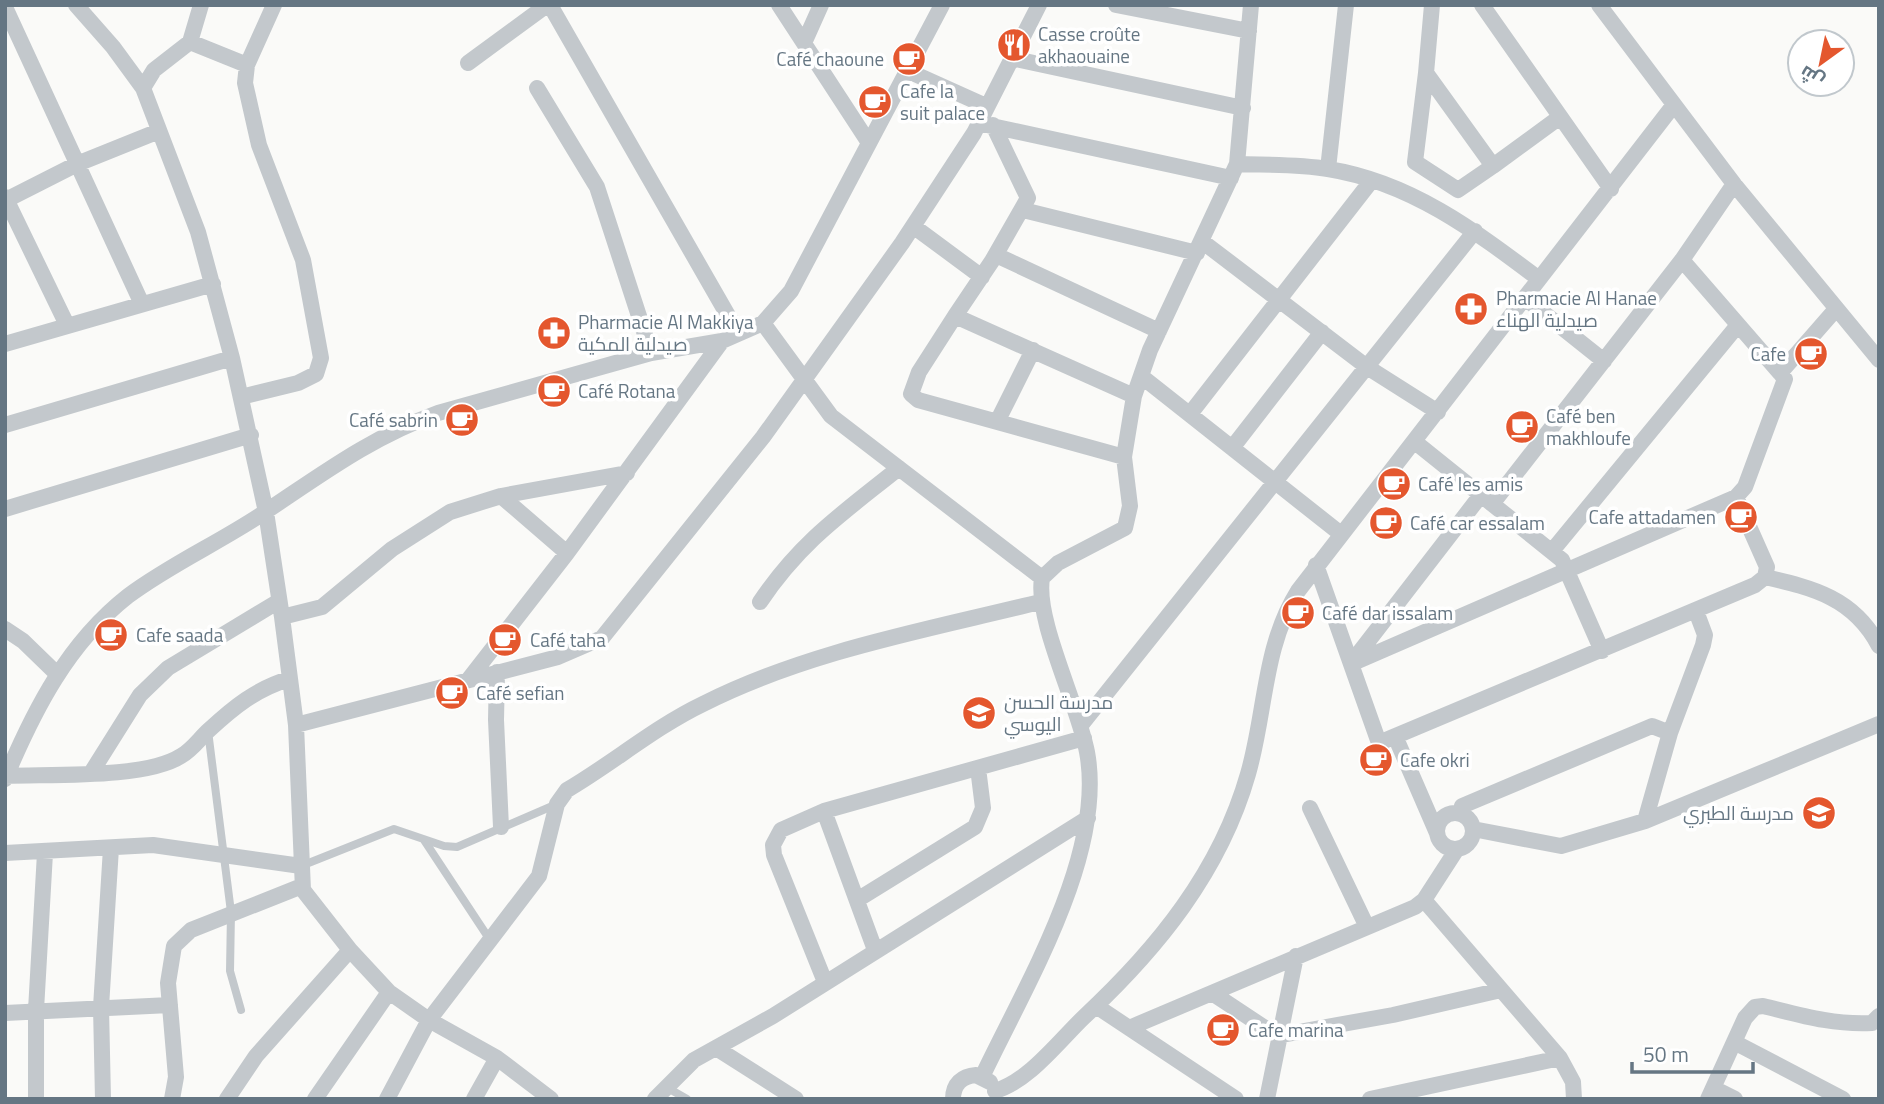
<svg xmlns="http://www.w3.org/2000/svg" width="1884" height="1104" font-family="'Titillium Web',Cairo,sans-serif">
<rect width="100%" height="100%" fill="#fafaf8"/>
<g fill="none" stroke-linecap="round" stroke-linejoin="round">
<path stroke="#c3c8cc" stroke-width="8" d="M208,731L231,912L230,971L241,1010
M424,840L490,940
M301,866L394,829L444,846L457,847L557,804
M666,1087L687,1099"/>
<path stroke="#c3c8cc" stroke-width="16" d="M76,5L113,47L143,88L198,232L232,358L266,512L282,617L296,725L303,890L350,950L389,992L429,1020L497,1058L551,1099
M550,5L738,333
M779,5L869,143
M1116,5L1249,31
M1432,5L1426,73L1493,166L1560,117
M1482,5L1611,189
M1599,5L1734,184L1879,360
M5,7L141,302
M190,42L247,65
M804,43L821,5
M1011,58L1243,108
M468,63L547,5
M906,70L986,106
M1426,73L1415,162L1458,190L1493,166
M143,88L154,70L190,42L201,5
M537,88L597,187L651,353
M978,123L1231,178
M1237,164C1267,165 1298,164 1328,169C1410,182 1474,230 1539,279
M1328,169L1346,5
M5,197L67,325
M6,200L77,164L159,131
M1023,210L1197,253
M913,226L982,277
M1203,242L1367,367L1438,412
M996,255L1159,331
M1682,260L1780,373L1836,309
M1525,298L1604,361
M955,316L992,261L1028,198L993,125
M763,323L831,416L1042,578
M5,344L213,284
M1141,376L1341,534
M241,397L298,383L316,374L321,358L303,260L259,145L245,83L247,65L274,5
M1190,414L1372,180
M998,420L1033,350
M5,425L232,358
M1415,442L1562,560L1602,651
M1232,448L1322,332
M1124,457L918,400L911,394L919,372L955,316L1134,396
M501,496L567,553
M1736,497L1767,567L1765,577L1755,585L1379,743L1351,664Z
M1736,497L1745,487L1785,379L1780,373
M1492,504L1682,260L1734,184
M5,509L251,435
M1552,551L1738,325
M1316,565L1351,664
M1765,577C1813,588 1854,598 1879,646
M760,602C801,541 843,513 899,468
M282,617L322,607L392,549L450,512L501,496L627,473
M5,629L23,641L57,674
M1352,662L1481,495
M497,672L496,720L501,827
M469,679L567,553L722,341
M296,725L558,657L602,638L763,437L902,243L974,133L1039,5
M1081,725L1475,231
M1395,736L1437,833
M91,773L140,695L168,668L279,601
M6,776C51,774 145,779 181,756C192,750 200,738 209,730C234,707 256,689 289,679
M5,779C34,710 68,643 128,596C172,563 223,541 268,510C325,472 372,437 438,413L651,353L722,341L763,323L791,291L942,5
M1310,808L1367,927
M824,811L875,950
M1437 831a18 18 0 1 1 36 0a18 18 0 1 1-36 0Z
M1460,814L1462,806L1652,726L1670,733
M1645,821L1879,724
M1473,829L1561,846L1645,821L1670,733L1703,645L1705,635L1696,611
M5,853L153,845L301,866
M857,900L975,827L983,808L978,768
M1424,900L1560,1058L1573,1082L1574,1099
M825,982L774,855L773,845L781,830L824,811L1084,738
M1212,993L1268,1030L1282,1035L1393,1015L1501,990
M1096,1006L1236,1099
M5,1013L170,1005
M1129,1028L1415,907L1424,900L1457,849
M1734,1042L1843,1099
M716,1048L796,1099
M982,1077C1025,986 1106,854 1087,752C1078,704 1035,620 1042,578L1058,563L1125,528L1130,506L1124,457L1134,396L1150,350L1237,164L1251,5
M1713,1088L1735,1099
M995,1091C1029,1081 1058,1042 1084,1017C1157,949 1220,872 1248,774C1266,712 1263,647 1298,591L1673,106
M36,1099V1010L45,853
M103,1099L101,1007L111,848
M172,1099L176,1077L168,983L174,946L191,930L302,886
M227,1099L256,1056L350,950
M315,1099L389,992
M387,1099L429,1020L539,876L557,804L567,790C613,763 655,727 703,704C808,651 927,630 1040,602
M474,1099L497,1058
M655,1099L694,1060L773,1016L1088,818
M953,1099C953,1084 962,1076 976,1075L990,1082
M1267,1099L1296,956
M1370,1099L1560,1058
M1708,1099L1745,1018L1755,1007L1763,1006C1800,1015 1832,1025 1872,1023L1879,1016"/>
</g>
<defs>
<g id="restaurant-disc" transform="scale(1.75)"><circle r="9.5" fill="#e4572e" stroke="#fff"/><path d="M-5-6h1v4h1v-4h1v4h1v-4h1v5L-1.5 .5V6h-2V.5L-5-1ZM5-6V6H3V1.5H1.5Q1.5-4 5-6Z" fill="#fff"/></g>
<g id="cafe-disc" transform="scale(1.75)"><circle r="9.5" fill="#e4572e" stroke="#fff"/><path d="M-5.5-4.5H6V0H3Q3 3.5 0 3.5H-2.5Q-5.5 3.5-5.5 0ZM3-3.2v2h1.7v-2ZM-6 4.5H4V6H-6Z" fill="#fff"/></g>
<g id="pharmacy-disc" transform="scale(1.75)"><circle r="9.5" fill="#e4572e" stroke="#fff"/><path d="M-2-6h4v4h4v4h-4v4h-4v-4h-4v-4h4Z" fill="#fff"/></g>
<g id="school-disc" transform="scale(1.75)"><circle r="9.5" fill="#e4572e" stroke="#fff"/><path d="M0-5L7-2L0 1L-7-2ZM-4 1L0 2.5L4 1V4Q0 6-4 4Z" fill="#fff"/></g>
</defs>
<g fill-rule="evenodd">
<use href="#restaurant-disc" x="1014" y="45"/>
<use href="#cafe-disc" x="909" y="59"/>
<use href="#cafe-disc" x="875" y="102"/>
<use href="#pharmacy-disc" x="1471" y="309"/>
<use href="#pharmacy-disc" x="554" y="333"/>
<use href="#cafe-disc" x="1811" y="354"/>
<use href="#cafe-disc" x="554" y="391"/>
<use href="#cafe-disc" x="462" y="420"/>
<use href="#cafe-disc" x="1522" y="427"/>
<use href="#cafe-disc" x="1394" y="484"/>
<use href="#cafe-disc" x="1741" y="517"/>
<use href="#cafe-disc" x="1386" y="523"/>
<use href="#cafe-disc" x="1298" y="613"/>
<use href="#cafe-disc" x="111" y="635"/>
<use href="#cafe-disc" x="505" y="640"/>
<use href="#cafe-disc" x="452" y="693"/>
<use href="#school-disc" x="979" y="713"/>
<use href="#cafe-disc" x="1376" y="760"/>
<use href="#school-disc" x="1819" y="813"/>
<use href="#cafe-disc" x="1223" y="1030"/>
</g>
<g text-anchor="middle" stroke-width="7" stroke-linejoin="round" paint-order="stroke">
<g font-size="19" fill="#657683" stroke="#fff" text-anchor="start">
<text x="1038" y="41">Casse croûte<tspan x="1038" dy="22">akhaouaine</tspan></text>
<text x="884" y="66" text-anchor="end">Café chaoune</text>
<text x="900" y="98">Cafe la<tspan x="900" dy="22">suit palace</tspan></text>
<text x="1496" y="305">Pharmacie Al Hanae<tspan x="1496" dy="22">صيدلية الهناء</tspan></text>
<text x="578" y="329">Pharmacie Al Makkiya<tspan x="578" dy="22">صيدلية المكية</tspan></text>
<text x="1786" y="361" text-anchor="end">Cafe</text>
<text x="578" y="398">Café Rotana</text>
<text x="1546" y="423">Café ben<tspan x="1546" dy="22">makhloufe</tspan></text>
<text x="438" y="427" text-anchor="end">Café sabrin</text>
<text x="1418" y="491">Café les amis</text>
<text x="1716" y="524" text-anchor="end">Cafe attadamen</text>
<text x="1410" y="530">Café car essalam</text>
<text x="1322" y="620">Café dar issalam</text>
<text x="136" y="642">Cafe saada</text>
<text x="530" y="647">Café taha</text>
<text x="476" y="700">Café sefian</text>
<text x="1004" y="709">مدرسة الحسن<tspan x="1004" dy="22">اليوسي</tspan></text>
<text x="1400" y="767">Cafe okri</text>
<text x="1794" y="820" text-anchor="end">مدرسة الطبري</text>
<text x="1248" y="1037">Cafe marina</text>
</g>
</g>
<rect width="1884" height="1104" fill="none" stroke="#657683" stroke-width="14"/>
<g transform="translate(1821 63) rotate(213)"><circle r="33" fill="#ffffff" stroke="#c1c8cd" stroke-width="2"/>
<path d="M0-5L12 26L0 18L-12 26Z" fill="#e4572e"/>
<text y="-10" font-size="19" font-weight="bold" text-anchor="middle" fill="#657683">ش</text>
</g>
<path d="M1632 1062v10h121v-10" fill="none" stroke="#657683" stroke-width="3.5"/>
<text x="1643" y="1062" font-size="21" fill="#657683" stroke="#ffffff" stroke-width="5" paint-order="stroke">50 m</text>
</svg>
